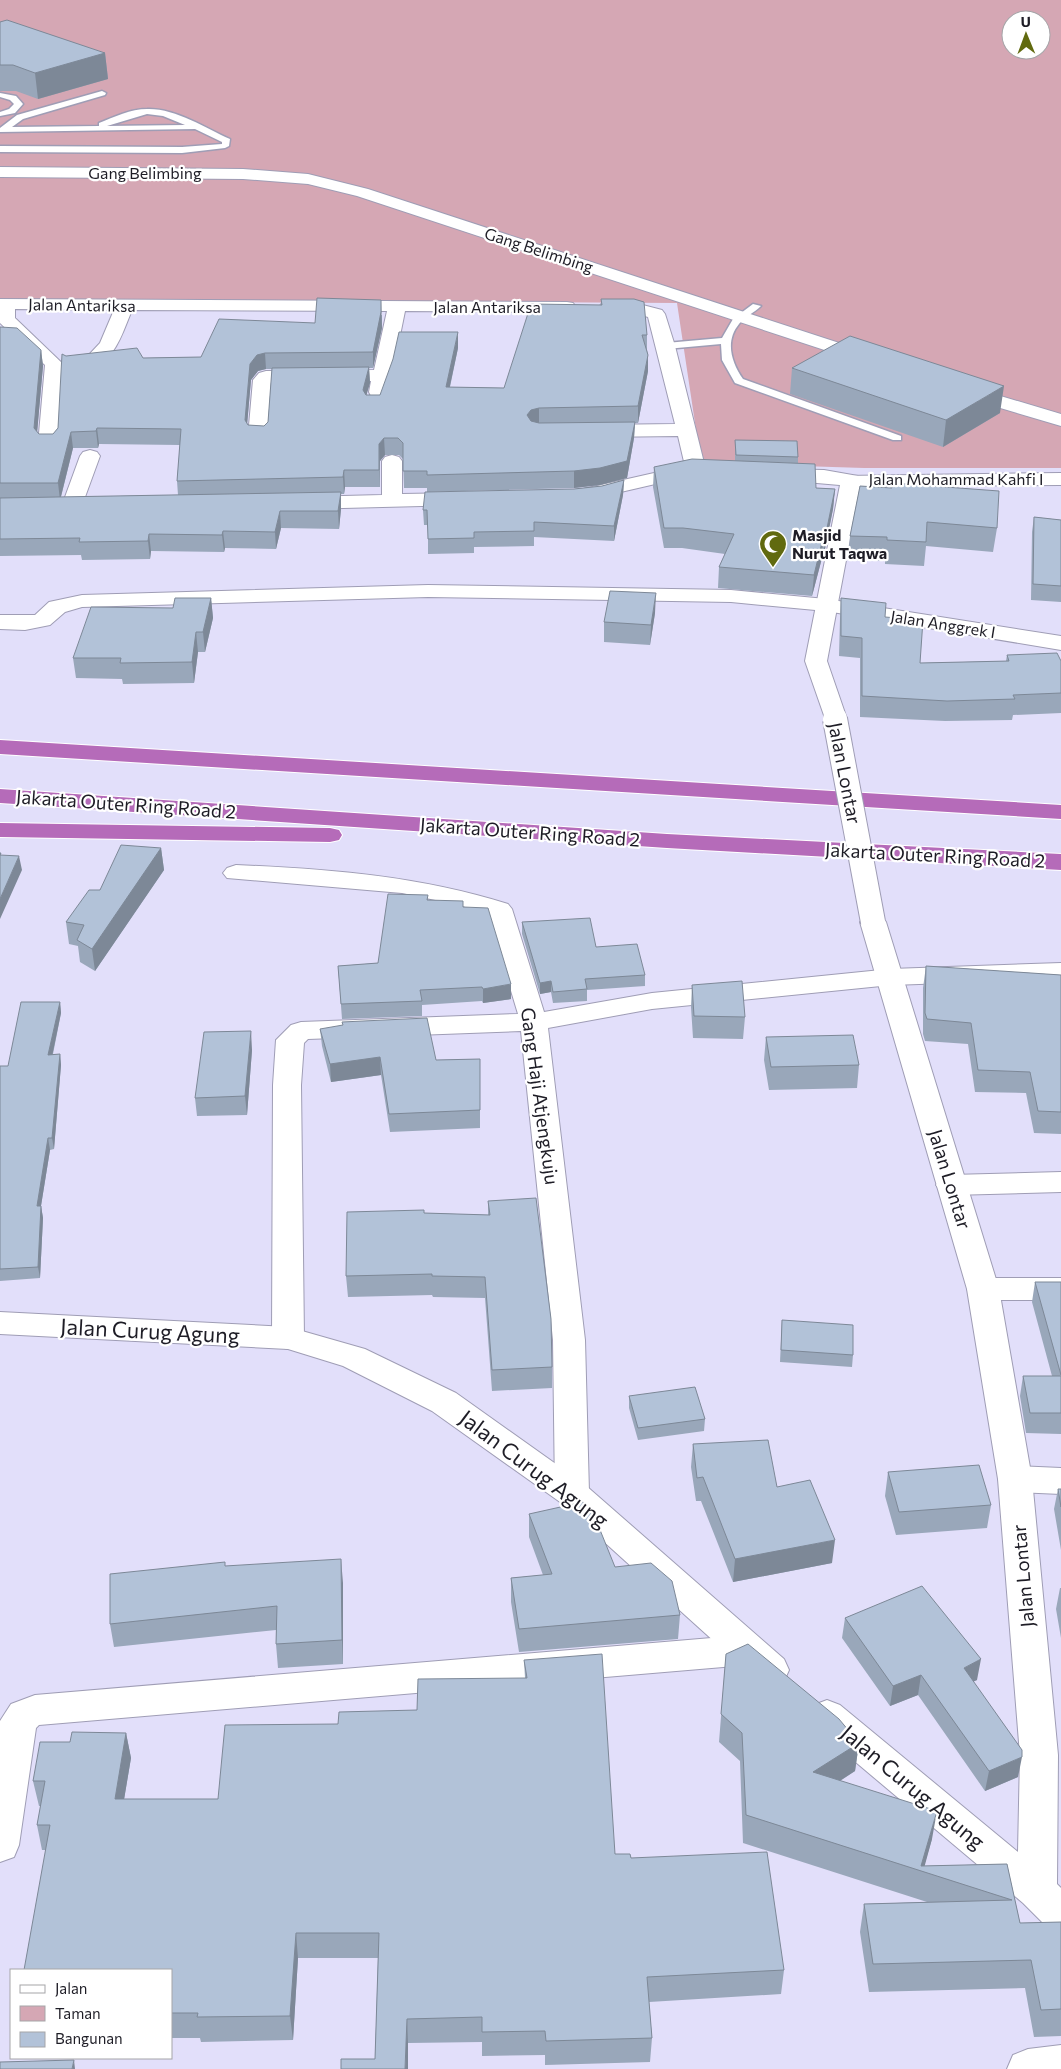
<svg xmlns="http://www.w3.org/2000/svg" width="1061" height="2069" font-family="Commissioner,sans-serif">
<rect width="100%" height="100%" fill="#e2dffa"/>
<path fill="#d5a7b4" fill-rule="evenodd" d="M0,0H1061V468H864L701,463L677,303L0,299ZM1011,20H1041V50H1011Z"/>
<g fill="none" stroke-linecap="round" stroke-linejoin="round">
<g stroke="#9f9db5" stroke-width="3">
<path id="service" d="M102,91L106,93L105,95L23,119L12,127L99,126V123C114,117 131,109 147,109C175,108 205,128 230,139L229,146L225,148L182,153L0,152V146L182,147L222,144V142L195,129L0,132V128L17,115ZM147,114L163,116L185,125L107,126Z
M0,93L16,96L23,104L15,113L0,116V112L9,109L14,104L10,100L0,97Z
M753,304L761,306C754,313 745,316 739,324C725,341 731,362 743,379L901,436V440H893L735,383L722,360L721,344L666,349L661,346L666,343L722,338L733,319Z"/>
</g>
<g stroke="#9f9db5" stroke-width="2">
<path id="minor" d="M0,167L243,169L308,174L368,189L873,354L876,358L873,362H861L357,196L308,184L243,179L0,177Z
M0,299L567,302L573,303L576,307L573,311L567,312L405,311L392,375L385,396H371L369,392L371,381L271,382L268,437L265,441H251L248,437L253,380L259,373L266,371L374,370L387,311L132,310C124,328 113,370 87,364L84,360L100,343L114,310L15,309V318L63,364L58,445L55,449H41L38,445L45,365L0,323Z
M608,302L635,303L662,310L665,314L675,346L706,471L703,475L677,479L586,500L579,498L576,494L579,490L685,466L678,436L598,437L591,435L588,431L591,427L598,425L675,424L648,317L634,313L602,311L599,307L602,303Z
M967,386L1061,414V426L960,396L958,392L960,388Z
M90,450L97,452L100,456L81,508L78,512L71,514L64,512L61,508L80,456L83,452Z
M392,455L399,457L402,461V494L461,493L468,495L471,499L468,503L461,505L304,509L297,507L294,503L297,499L304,497L382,495V461L385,457Z
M778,469L824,470L858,476L861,480L858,484L851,486L771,479L768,475L771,471Z
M428,585L731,590L826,599L1061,636V650L826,611L731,602L428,597L82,607L65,612L50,625L25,630L0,629V615H35L49,602L82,595Z
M236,865C329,869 419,876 508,904L512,909L544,1012L652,993L891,969L1061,963V979L891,985L652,1009L548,1028L585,1340L589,1493L584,1502L572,1506L560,1502L555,1493L553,1340L521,1031L308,1039L304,1043L301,1085L304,1338L299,1346L288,1349L277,1346L272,1338L273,1085L276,1040L291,1025L301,1022L518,1014L488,914L459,905L402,893L227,878L223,873L227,868Z
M1061,1172V1192L951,1195L941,1192L936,1185L941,1178L951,1175Z
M983,1278H1061V1300H983L972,1297L967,1289L972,1281Z
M1015,1466L1061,1468V1494L1015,1492L1003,1488L998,1479L1003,1470Z
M747,1635L760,1640L765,1650L760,1660L747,1665L39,1725L36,1728L19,1845L14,1857L0,1862V1721L11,1704L35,1695Z
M1061,2045V2069H1007L1013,2055L1028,2049Z"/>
</g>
<g stroke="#9f9db5" stroke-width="2">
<path id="tertiary" d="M1061,473V485L860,486L827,661L847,719L843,724L835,726L827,724L805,661L841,480L844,476Z
M873,914L882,916L886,922L999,1289L1032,1479L1058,1755L1057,1884L1061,1888V1932L1047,1927L1023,1903L814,1727L809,1716L814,1705L827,1700L840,1705L1018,1852L1020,1755L998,1479L967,1289L860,922L864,916Z
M0,1312L288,1327L365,1349L456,1393L584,1484L784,1659L789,1670L784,1681L771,1685L758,1681L560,1502L432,1411L343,1366L288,1349L0,1334Z"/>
</g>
<g stroke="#fff" stroke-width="2">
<path id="motorway" d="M0,740L1061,805V819L0,754Z
M0,789L667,834L1061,854V870L667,848L0,803Z
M0,823L330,828L339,830L342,835L339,840L330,842L0,837Z"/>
</g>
<use href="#service" fill="#fff" fill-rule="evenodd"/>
<use href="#minor" fill="#fff" fill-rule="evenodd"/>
<use href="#tertiary" fill="#fff" fill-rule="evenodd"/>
<use href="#motorway" fill="#b56bb9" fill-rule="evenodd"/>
<g stroke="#9f9db5" stroke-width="26" stroke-linecap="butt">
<path id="tertiary-bridge" d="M835,719L873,922"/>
</g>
<use href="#tertiary-bridge" stroke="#fff" stroke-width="24"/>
</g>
<path fill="#99a7ba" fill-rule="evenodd" d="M0,22L105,53L108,79L38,99L16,91H0V92Z
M601,299L647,335V350L648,355V371L638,423H635L634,438L627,478L600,485L574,488L427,492V488H404L403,459L399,455H385L380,461V487H345L344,494H341V509L339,529L281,528L276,549L225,548L224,552L151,551L150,559L82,560L81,555L0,556V327L41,350L43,366L37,432L39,434H53L58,428L66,356L143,358L201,357L315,323L382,315V328L373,368H369L370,383L366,395H380L458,348L450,387L504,388L601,305ZM266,369H272L268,422L264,426L248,425L247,424L251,380L258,371ZM99,444L180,445L177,481L178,495L61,497L73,448H98Z
M792,368L1000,413L943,447L790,394Z
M735,440L798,457V463L816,488L835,489L833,509L823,559L822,558L812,596L718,588L719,567L725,554L682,548H664L653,487L654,467L735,461Z
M624,480L623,495L614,541L534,537V546L474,547V553L428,554V525H424L423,510L574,489L602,486Z
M860,486L997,528L993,552L926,546L924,566L885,564V561L848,560L850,536Z
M1034,517L1061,520V602L1031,600L1032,532Z
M211,598L213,618L205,652H198L194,683L123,684L122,679L76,678L73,658L173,608Z
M841,598L885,617L920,663L1006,661L1007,655L1061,661V713L1013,715L1012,720L945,721L860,717V658L839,656L840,618Z
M655,613L650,645L604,642V622Z
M161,848L164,870L95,971L80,962L78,946L69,944L66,922L100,890Z
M428,895V900L463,907L511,999L483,1003L482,1001L422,1005V1016L342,1019L338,966L378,963Z
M522,922L596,947L645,975V986L587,990V1001L553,1003L551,992L540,994L522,934Z
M926,966L1061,975V1134L1034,1133L1026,1093L975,1092L968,1044L925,1041L923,1034V988Z
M692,985L745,1017L743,1039L693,1038L691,1007Z
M60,1002L61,1013L53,1054H60L61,1065L54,1149L50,1150L41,1206L43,1218L40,1278L0,1281V1066H8Z
M320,1029L436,1060L480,1059V1128L390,1132L381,1075L331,1082L322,1046Z
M766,1037L859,1065L857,1088L769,1090L764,1060Z
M252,1050L247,1115L197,1116L195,1098Z
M488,1201L552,1367V1388L492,1391L485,1298L433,1297L432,1295L348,1297L346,1276L424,1213L488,1215Z
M1035,1282H1061V1434L1026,1433L1020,1396L1023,1376H1052L1032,1302Z
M782,1320L853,1355L852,1367L780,1362Z
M629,1396L705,1419L704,1431L638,1440L629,1408Z
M693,1444L832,1563L733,1582L701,1501H696L691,1467Z
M888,1472L991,1505L987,1528L896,1535L885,1496Z
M1058,1489H1061V1550L1054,1509Z
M529,1514L615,1567L680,1615L678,1639L519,1652L511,1602V1578L543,1575L529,1537Z
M226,1566L343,1583V1664L278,1668L276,1644V1630L114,1647L110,1624Z
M1060,1588H1061V1638L1056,1609Z
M845,1618L977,1680L973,1681L1018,1777L985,1791L918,1695L890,1706L842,1638Z
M726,1654L859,1743L855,1771L840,1781L932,1839L924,1866L1007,1864L1020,1923L1061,1922V2036L1034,2037L1025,1988L869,1992L860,1932L864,1904L927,1902L743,1843L740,1761L719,1742Z
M524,1660L615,1854L631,1858L784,1970L781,1994L649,2002L652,2038L650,2062L545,2065V2055L482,2056V2042L408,2043L375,2059L378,1958H298L293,2040L201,2042L200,2038H171V1970L45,1850H42L37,1825L41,1806H39L33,1781L70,1742L126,1733L131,1758L124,1799H218L338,1724L417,1710L525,1678Z"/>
<path fill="#7d8897" d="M105,53L108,79L38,99L35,73Z
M381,300L382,328L373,368V352Z
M458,332V348L446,404V387Z
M41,350L43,366L36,445L34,428Z
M265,353L266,369L258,371L251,380L246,437L245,420L250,364L257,355Z
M648,355V371L638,423V406Z
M369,367L370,383L363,407V390Z
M1004,386L1000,413L943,447L946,420Z
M539,408V424L531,426L527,415L531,410Z
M635,422L634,438L627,478L600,485L574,488V471Z
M97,428L99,444L98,448L96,431Z
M71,432L73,448L60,500L58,483Z
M384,438L385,455L380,461V487L379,444Z
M344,470L345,487L344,494L343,477Z
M624,480L623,495L614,541V526Z
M835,489L833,509L823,559L825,538Z
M341,492V509L339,529L338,511Z
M280,511L281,528L276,549L275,532Z
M223,531L225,548L224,552L222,535Z
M149,534L151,551L150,559L148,541Z
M823,538L822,558L812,596L814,575Z
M656,593L655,613L650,645L651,625Z
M211,598L213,618L205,652L203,632Z
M196,632L198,652L194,683L192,662Z
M161,848L164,870L95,971L92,949Z
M19,856L22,870L0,919V899Z
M551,981V992L540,994V983Z
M511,984V999L483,1003V989Z
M60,1002L61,1013L50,1066L48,1055Z
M251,1031L252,1050L247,1115L245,1096Z
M60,1054L61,1065L54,1149L52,1138Z
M380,1057L381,1075L331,1082L330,1064Z
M48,1138L50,1150L39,1218L37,1206Z
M41,1206L43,1218L40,1278L38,1267Z
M835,1540L832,1563L733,1582L735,1559Z
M341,1559L343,1583V1664L342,1640Z
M981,1659L977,1680L960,1688L964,1668Z
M921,1675L918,1695L890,1706L893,1686Z
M126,1733L131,1758L120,1824L115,1799Z
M859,1743L855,1771L810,1800L813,1772Z
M1022,1757L1018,1777L985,1791L989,1771Z
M937,1811L932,1839L923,1872L921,1866Z
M296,1933L298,1958L293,2040L290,2016Z
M407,2019L408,2043V2069H405Z
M74,2060L75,2069H72Z"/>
<path fill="#b2c2d8" stroke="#7d8897" d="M7,20L105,53L35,73L13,65H0V22Z
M317,298L381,300V312L373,352L265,353L257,355L250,364L245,420L248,425L264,426L268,422L272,368L369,367L363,390L366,395H380L393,359L399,332H458L446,387L504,388L531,304L602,305L601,299H634L644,302L647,335H642L648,355L638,406L539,408L531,410L527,415L531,421L539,423L635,422L627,461L600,468L574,471L427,475V471H403V443L398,438H384L379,444V470H344L343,477L177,481L181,429L97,428L96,431L71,432L58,483H0V327L17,328L41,350L34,428L39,434H53L58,428L62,354L66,356L137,348L143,358L201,357L219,319L315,323Z
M850,336L1004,386L946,420L792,368Z
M735,440L797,441L798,457L736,455Z
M692,459L815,464L816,488L835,489L825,538H823L814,575L719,567L734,534L683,528H664L654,467Z
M624,480L614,526L534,522V531L474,532V538L428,539L427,510H423L425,492L574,489L602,486Z
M892,483L999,491L997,528L927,522L926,542L887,540V537L850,536L860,486L892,488Z
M341,492L338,511H280L275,532L223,531L222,535L149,534L148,541L79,542L80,538L0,539V498Z
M1034,517L1061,520V586L1033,584Z
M610,591L656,593L651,625L604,622Z
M175,598H211L203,632H196L192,662L120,663L121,658H73L91,607L173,608Z
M841,598L886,603L885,617L923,620L920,663L1009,661L1007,655L1057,653L1061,661V693L1013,695L1015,699L947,701L862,696V638L841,636Z
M121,845L161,848L92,949L77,940L84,925L66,922L89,890H100Z
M0,853H1L0,855L19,856L0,899Z
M388,894L428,895L427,900L463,901V907L488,908L511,984L483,989L482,987L420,990L422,1001L341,1004L338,966L378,963Z
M590,918L596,947L637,944L645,975L585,979L587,989L553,992L551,981L540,983L522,922Z
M926,966L1061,975V1112L1038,1111L1030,1072L978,1070L971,1023L927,1019L925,1013Z
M742,981L745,1017L694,1016L692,985Z
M21,1002H60L48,1055L60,1054L52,1138H48L37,1206H41L38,1267L0,1269V1066H8Z
M427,1018L436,1060L480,1059V1110L389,1114L380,1057L330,1064L320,1029L343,1025L342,1022Z
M251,1031L245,1096L195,1098L204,1032Z
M853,1035L859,1065L771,1067L766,1037Z
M536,1198L551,1319L552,1367L492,1370L485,1277L432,1276V1274L346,1276L347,1212L424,1210V1213L490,1215L488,1201Z
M1035,1282H1061V1375Z
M782,1320L853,1325V1355L781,1350Z
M1023,1376H1061V1413H1030Z
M695,1387L705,1419L638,1428L629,1396Z
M768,1440L777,1487L810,1480L835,1540L735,1559L703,1477L697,1478L693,1444Z
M979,1465L991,1505L899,1512L888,1472Z
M1058,1489H1061V1507Z
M583,1502L592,1510L615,1567L651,1563L672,1581L680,1615L519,1629L511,1578L552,1574L529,1514Z
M341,1559L342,1640L276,1644L277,1606L110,1624V1574L225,1562V1566Z
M922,1586L981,1659L964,1668L1022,1750V1757L989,1771L921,1675L893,1686L845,1618Z
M748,1644L839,1719L859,1743L813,1772L937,1811L921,1866L1007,1864L1020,1923L1061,1922V2009L1041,2010L1031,1960L873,1964L864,1904L1012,1900L746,1815L742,1733L721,1714L726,1654Z
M602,1654L615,1854H630L631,1858L767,1852L784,1970L647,1977L652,2038L546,2041L545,2031L482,2032V2017L407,2019L405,2069H341V2059H375L379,1933H296L290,2016L197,2017L198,2013H171V1970H24L50,1825H37L45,1781H33L40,1742H70L72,1732L126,1733L115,1799H218L225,1725L338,1724L339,1712L417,1710L418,1679L527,1678L524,1660Z
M74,2060L72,2069H0V2062Z"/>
<defs>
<g id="mosque-pin" transform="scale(1.4375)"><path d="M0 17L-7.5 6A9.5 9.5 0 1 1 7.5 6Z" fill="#616a0f" stroke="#fff"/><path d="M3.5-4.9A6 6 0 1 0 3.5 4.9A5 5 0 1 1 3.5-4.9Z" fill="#fff"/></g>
</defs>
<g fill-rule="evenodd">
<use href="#mosque-pin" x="773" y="544"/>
</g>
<g text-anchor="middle" stroke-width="4.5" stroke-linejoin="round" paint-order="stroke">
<g font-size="16" fill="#1e1d26" stroke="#fff">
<text x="145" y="179">Gang Belimbing</text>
<text transform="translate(539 250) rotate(18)" y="6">Gang Belimbing</text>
<text transform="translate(82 305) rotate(1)" y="6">Jalan Antariksa</text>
<text x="487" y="313">Jalan Antariksa</text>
<text x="956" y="485">Jalan Mohammad Kahfi I</text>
<text transform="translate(943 624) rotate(9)" y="6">Jalan Anggrek I</text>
</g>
<g font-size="16" font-weight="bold" fill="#1e1d26" stroke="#fff" text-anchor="start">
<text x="792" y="541">Masjid<tspan x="792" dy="18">Nurut Taqwa</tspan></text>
</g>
<g font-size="19" fill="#1e1d26" stroke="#fff">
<text transform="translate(845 773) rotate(79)" y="7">Jalan Lontar</text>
<text transform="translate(126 804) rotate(4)" y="7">Jakarta Outer Ring Road 2</text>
<text transform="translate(530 832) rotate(4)" y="7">Jakarta Outer Ring Road 2</text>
<text transform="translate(935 855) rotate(3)" y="7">Jakarta Outer Ring Road 2</text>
<text transform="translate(540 1096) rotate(82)" y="7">Gang Haji Atjengkuju</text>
<text transform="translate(950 1179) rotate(73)" y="7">Jalan Lontar</text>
<text transform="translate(1023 1576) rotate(-95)" y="7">Jalan Lontar</text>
</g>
<g font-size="22" fill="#1e1d26" stroke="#fff">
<text transform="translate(150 1331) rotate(3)" y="8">Jalan Curug Agung</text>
<text transform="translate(534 1469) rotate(37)" y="8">Jalan Curug Agung</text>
<text transform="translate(913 1787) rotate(40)" y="8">Jalan Curug Agung</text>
</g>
</g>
<rect x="10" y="1969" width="162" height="90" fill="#ffffff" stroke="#a5a5a8"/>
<rect x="20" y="1985" width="25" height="8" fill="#ffffff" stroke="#a5a5a8"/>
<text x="55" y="1994" font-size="15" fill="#1e1d26">Jalan</text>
<rect x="20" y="2006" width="25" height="15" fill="#d5a7b4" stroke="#a5a5a8"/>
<text x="55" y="2019" font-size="15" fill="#1e1d26">Taman</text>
<rect x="20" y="2032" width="25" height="15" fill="#b2c2d8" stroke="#a5a5a8"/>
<text x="55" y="2044" font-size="15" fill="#1e1d26">Bangunan</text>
<g transform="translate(1026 35) rotate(359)"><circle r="24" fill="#ffffff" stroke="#a5a5a8"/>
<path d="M0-4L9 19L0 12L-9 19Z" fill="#616a0f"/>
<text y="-8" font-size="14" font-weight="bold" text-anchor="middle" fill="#1e1d26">U</text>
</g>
</svg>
